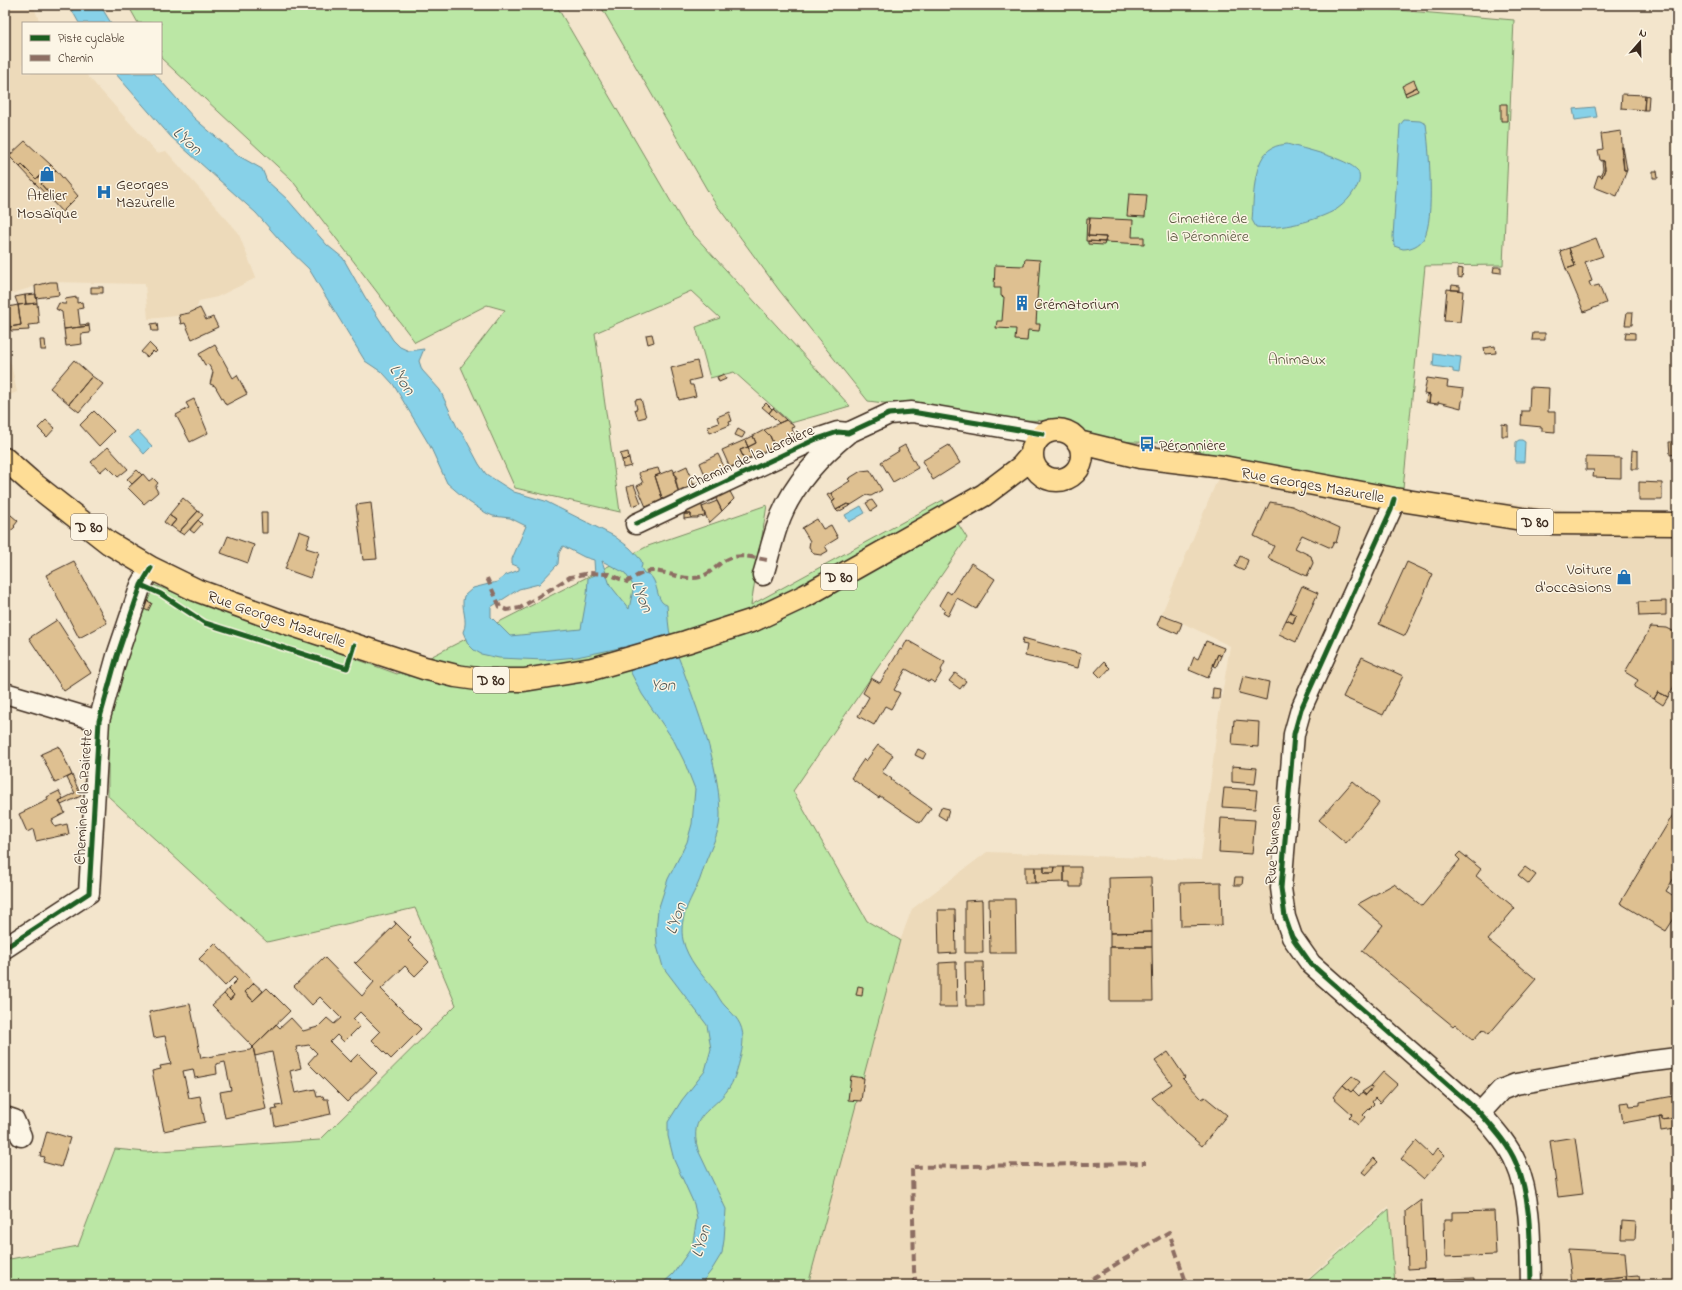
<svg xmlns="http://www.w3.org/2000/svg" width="1682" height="1290" font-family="'Indie Flower',sans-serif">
<rect width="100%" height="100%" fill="#f3e5cc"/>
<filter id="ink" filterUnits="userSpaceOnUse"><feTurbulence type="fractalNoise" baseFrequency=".025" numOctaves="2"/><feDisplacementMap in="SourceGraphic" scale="8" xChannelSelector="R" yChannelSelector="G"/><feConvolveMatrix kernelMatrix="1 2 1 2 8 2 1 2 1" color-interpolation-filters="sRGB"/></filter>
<g filter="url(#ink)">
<path fill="#eddaba" d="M5,5H33L40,23H23V73H85L157,153L166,151L238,232L256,278L217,297L199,301L196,310L176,316L148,319L145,284L50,282L10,294L5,297Z
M5,353L11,364L17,392L5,397Z
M1218,478L1401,508L1403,489L1573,511L1677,512V1285H1395L1389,1206L1300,1285H808L881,991L912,909L987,852L1201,860L1218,720L1230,646L1162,613Z"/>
<path fill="#bbe7a5" stroke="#7b8862" d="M128,5H556L684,224L850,406L791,423L734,372L710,378L696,327L720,318L691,291L595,333L620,512L515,488L461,367L505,310L487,305L415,342L291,179L161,58V23H138Z
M600,5H1337L1514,20L1503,265L1425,266L1403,489L1212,454L1165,443L1100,441L1061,421L1022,420L868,401L779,290L713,200Z
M943,500L967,538L793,791L867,921L900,940L808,1285H5V1260L78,1246L115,1149L146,1152L320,1140L456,1005L415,908L267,942L108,796V702L154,585L397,674L648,546L767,505L751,605Z
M1389,1209L1395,1285H1303Z"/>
<path fill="#87d1e8" stroke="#698e97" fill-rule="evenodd" d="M69,5H100L111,23H79Z
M115,73H154L194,118L237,155L262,169L267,181L287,199L327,245L343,258L365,297L393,340L400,347L409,351L424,349L419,361L422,370L440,390L457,427L464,436L479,464L486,474L514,492L545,501L614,536L630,548L641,560L642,565L641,568L644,573C658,575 655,594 662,602C662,603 667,605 667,605C668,616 668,628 671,638C674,647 678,655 681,664C698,712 718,760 720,812C721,830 712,845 706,861C703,869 701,878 697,886C688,904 679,920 683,940C687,959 703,976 715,991C718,996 721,1002 725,1006C735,1016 743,1023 743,1039C743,1051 736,1078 729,1088C712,1113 688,1113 698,1150L726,1209L724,1240L722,1253L711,1271L700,1285H661L673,1274L692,1247L697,1218L694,1204L674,1160L668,1136V1122L682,1100L705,1071L711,1049L707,1025L663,967L657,946L656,930L658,910L668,879L687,842L692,824L695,789L684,761L674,741L642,694L629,669L626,652L624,647L577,657L544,660L499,658L481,654L474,650L468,644L463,632C469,620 460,608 464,596L473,588L497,582L506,575L519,570V567L512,564V559L526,526L510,518L493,516L486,513L469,502L447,483L430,446L393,384L383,373L365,361L309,269L286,247L256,213L171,137ZM563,546L584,557L594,560L595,575L588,578L587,595L581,629L510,636L491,617V607L519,589L539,584L558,564L559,553ZM602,561L625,573L635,588L633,590L629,609L610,585Z
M1595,107L1597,117L1575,120L1573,109Z
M1404,120L1420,121L1426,124C1429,147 1435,219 1424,238C1420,245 1411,249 1403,249L1394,246L1393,237L1400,125Z
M1287,144C1304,149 1347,158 1358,171C1361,178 1359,185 1354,191C1350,198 1344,204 1337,209C1317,221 1279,230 1256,227L1252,220C1254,200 1252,159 1272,148C1277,145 1282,145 1287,144Z
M1434,353L1461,357L1459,373L1453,372V369L1433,366Z
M137,430L152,446L144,454L129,437Z
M1519,440H1522L1525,442L1524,462H1515L1516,442Z
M861,506L865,513L849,522L845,515Z"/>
<path fill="#dec091" stroke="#3b2a1e" d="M1414,80L1417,87L1405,93L1402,86Z
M1417,87L1418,91L1406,96L1405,93Z
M1622,94L1645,95L1644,110L1621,108Z
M1645,95L1649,96L1648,110H1644Z
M1501,104H1507V121H1501Z
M1621,131L1624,170H1627L1617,196L1594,187L1598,175L1602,177L1605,169L1604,161L1600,160L1598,150L1603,149L1601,134Z
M25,141L51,165L36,179L22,165L20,167L9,156Z
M1621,147H1623L1627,170H1624Z
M1602,161H1604L1605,169L1602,177L1600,176L1603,169Z
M22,165L36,179L51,165L56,170L41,184L53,198L51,200L20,167Z
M56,170L78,196L62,212L51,200L53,198L41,184Z
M1653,171H1657L1658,178H1653Z
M1129,194L1147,195L1145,217L1127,216Z
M1087,218H1090L1088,236L1106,237L1105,242L1086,241Z
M1090,218L1133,220L1132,237H1144V244L1105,242L1106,237L1088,236Z
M1596,238L1603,256L1585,262L1592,281L1589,282L1591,287L1599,285L1606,303L1584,312L1566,269L1575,266L1569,248Z
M1088,241L1105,242L1104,245L1088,244Z
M1569,248L1575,266L1566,269L1560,251Z
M1025,259L1040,260L1037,300H1041V307H1037L1036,324H1040L1039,331L1028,330L1027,341L1015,340L1016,329L996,328L997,321H1002L1004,297L1001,296V288H994L995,265L1024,266Z
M1494,267H1501V273L1493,272Z
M1458,268L1463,269L1462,278L1458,277Z
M50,282H57L59,295L36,298L35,286Z
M1452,285L1460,286V290H1451Z
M91,287H103V293H91Z
M1447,289L1463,291L1460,322L1444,321Z
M36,294L37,303L26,304L25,295Z
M25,295L26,304L18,305L15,297Z
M77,297V303L82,302L83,308L78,309L80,325L89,324V326L64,329L62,312L56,309L59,303L63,304H66L65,299Z
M37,303L39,324L28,325L29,330L11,331L10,327L21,325L18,305Z
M18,305L21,325L10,327L8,307Z
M200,308L206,320L213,317L218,327L192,339L185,323L181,324L179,315L189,313Z
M1627,312H1633L1632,325H1625Z
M157,323L158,331H152L151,324Z
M89,326L90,333L81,334L82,344L66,346L64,329Z
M1626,332L1635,333V339H1625Z
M1533,333H1545V340H1532Z
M652,334L654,342L648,344L646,335Z
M40,340H45L46,350H41Z
M149,343L157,351L155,353L153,351L147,357L141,352Z
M215,345L233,378L237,375L247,394L226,405L215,386L210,384L213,372L208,364L205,365L199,354Z
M1495,346L1496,353L1485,354L1484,348Z
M74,360L92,376L69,404L50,388Z
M697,361L701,378L689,381L690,385H693L696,396L679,400L671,368Z
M724,374L726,379L719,382L717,377Z
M92,376L103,384L79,412L69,404Z
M1427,378L1448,381L1447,387L1464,389L1461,408L1438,402V404L1429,403L1430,395L1424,394Z
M1530,387L1549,388L1548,412H1555V432L1542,431V427L1521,425L1522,411H1529Z
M1427,394L1430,395L1429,403L1426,402Z
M194,399L208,433L190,442L176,415L189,408L186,403Z
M641,399L646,417L638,419L635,409H637L635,400Z
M766,403L772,409L769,413L762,407Z
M773,408L786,420L779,423L769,413Z
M94,411L114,431L99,446L80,425Z
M729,412L732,421L729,422L730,425L710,433L708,427L719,423L717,417Z
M46,420L55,428L47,437L38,428Z
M786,420L791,424H792L794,427L791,428L795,435L785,439L788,444L776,450L770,436L764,430Z
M1502,424L1508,425V436H1502Z
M738,429L745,433L742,438L735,435Z
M764,430L770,436L776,450L753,460L748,447L756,443L753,436Z
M753,436L756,443L748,447L745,440Z
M745,440L748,447L740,450L746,463L731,470L722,450Z
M1669,442H1676L1677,454L1670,455Z
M905,445L918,468L893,482L881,462L899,451L898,449Z
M949,445L960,463L933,480L922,461Z
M108,447L128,469L118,477L107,466L100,472L91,462Z
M748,447L753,460L746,463L740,450Z
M1632,450L1638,451V469H1631Z
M628,452L629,459L622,460L620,454Z
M718,454L727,473L708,482L700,463Z
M1586,457L1621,458V478L1593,477L1594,470H1586Z
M629,459L631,466L623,468L622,460Z
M687,466L695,488L679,495L674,472Z
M658,468L660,474L655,476L663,501L646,507L637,486L643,483L639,474L640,472Z
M673,469L677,479L675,480L679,495L663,501L655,476Z
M137,470L142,475L132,484L127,479Z
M870,470L882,490L871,496L867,495L851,505L847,504L836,510L832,502L835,500L831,493L850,481L848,479L861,471Z
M143,474L149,481L153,478L158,483L155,487L158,492L144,504L128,488Z
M1639,482L1662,483V500H1639Z
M634,485L641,503L632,506L627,487Z
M728,488L734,499L722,511L712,491Z
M831,493L835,500L832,502L827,495Z
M183,498L198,511L179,532L171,526L176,520L169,515Z
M872,500L877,507L871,511L866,503Z
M717,501L722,511L709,523L702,507Z
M1270,502L1292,506L1340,528L1336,543L1334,542L1331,548L1302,535L1295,548L1311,556L1313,563L1307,576L1268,558L1274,546L1254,536Z
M371,503L377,559L363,560L356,505Z
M683,503H701L705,516L698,517V518H691V514H684Z
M847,504L851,505L838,512L836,510Z
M5,510L18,521L14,526L15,527L5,536Z
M198,511L203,515L184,535L179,532Z
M261,512H267V533H262Z
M684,514H691V518L684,519Z
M169,515L176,520L170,527L164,522Z
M817,519L823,529L831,525L838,538L825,546L828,551L821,555L814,554L809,547L810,541L802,528Z
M198,520L202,524L194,533L190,530Z
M299,531L310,535L306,548L319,552L310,578L285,569Z
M228,536L254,545L248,563L221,553Z
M1240,556L1248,560L1244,571L1235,567Z
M74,561L107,623L79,638L46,575Z
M1407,562L1433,574L1405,636L1379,624Z
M971,563L995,579L976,609L957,598L948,616L943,613L945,610L939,605L947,591L951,594Z
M1302,586L1318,593L1296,642L1279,634L1286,620L1293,623L1296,615L1290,612Z
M147,601L152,603L148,611L144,609Z
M1666,601V615L1639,616L1638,602Z
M1290,612L1296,615L1293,623L1286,620Z
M1161,615L1182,623L1178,634L1157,625Z
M57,620L91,673L64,691L29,638Z
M1651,627L1667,628L1677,633L1672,641L1677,644V681L1668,697L1658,692L1654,699L1634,687L1638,680L1625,672Z
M1023,638L1081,654L1078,668L1025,656L1027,645L1022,644Z
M907,640L945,662L941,670L942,671L935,683L930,680L929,682L906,669L894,690L900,693L891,709L885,706L874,725L858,716L869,697L863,693L871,678L880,683L900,649L902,650Z
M1206,641L1224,648L1221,656L1218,654L1208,678L1189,670L1194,657L1198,659Z
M1218,654L1221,656L1216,667L1213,665Z
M1362,657L1403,676L1383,715L1343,697Z
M1104,662L1110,668L1101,678L1095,672Z
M955,673L966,681L960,689L949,681Z
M1243,676L1269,682L1266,700L1239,693Z
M1213,688L1220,689L1219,699H1212Z
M1658,692L1668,697L1663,705L1654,699Z
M1234,720L1259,722L1258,747L1232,745Z
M878,745L893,755L882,772L892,779L891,780L931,808L920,823L880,796L879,798L851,778L864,759L866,761Z
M59,746L72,775L55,783L41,754Z
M918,749L926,753L923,759L915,755Z
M1232,766L1257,768L1255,784L1232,782Z
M72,775L81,796L61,805L59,801L75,793L67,778Z
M1353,781L1379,803L1346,843L1319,820Z
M1224,788L1257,790L1255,809L1222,807Z
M59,791L63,799L59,801L65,813L52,820L55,827L67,824L69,834L36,841L33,829L27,832L19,814L48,800L47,797Z
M941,807L949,809L946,820L938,815Z
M1677,808V873L1666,891L1677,898V914L1666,931L1620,903Z
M1221,818L1255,820L1252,854L1219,852Z
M1460,852L1481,869L1476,876L1515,908L1488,940L1536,979L1489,1034L1483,1029L1473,1040L1455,1024L1453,1026L1362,951L1383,925L1358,904L1394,884L1422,906L1460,860L1456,856Z
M1025,867H1035V883H1025Z
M1035,867H1044V873H1054L1055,867H1064V882L1035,883Z
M1044,867H1055L1054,873H1044Z
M1064,867H1081V887H1070V882H1064Z
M1525,867L1536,875L1529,884L1518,875Z
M1151,877L1152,932L1110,933L1109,878Z
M1235,877H1243L1242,885H1234Z
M1221,882L1222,925L1181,926L1180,883Z
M989,899H1015L1016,953H990Z
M982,900L983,953H965V901Z
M938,910H955L956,953L939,954Z
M394,921L411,938L408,941L429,962L415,976L405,966L381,989L421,1029L391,1059L372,1040L380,1032L360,1012L353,1019L360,1026L344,1042L337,1035L330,1042L350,1062L358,1054L377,1073L347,1102L308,1063L317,1053L309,1045L296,1047L301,1068L290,1071L295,1093L315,1089L317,1097L323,1096L324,1099H328L331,1114L275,1126L272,1110L277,1109L276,1106L283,1105L272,1052L255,1056L253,1047L276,1024L280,1028L291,1018L303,1031L318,1027L327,1018L334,1024L341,1018L320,997L312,1005L294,986L324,957L362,996L374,982L354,962L356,963L396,924Z
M1152,932V947H1110V933Z
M215,943L254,983L245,992L253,1001L267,988L290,1011L253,1047L212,1005L224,994L230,1000L234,995L228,989L237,980L234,977L225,986L199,959Z
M1110,947H1152L1153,1001H1110Z
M956,962L957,1007H939V963Z
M965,962H983L984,1006H966Z
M254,983L263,991L253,1001L245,992Z
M858,986L863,987L862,996L856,995Z
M228,989L234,995L230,1000L224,994Z
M190,1004L201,1058L250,1050L253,1047L266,1109L225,1118L220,1092L231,1090L225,1062L216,1064L217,1074L195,1078L193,1069L183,1071L189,1098L200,1096L205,1122L164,1131L152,1071L161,1069L160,1066L171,1064L165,1036L154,1038L149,1012Z
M1168,1052L1185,1077L1183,1079L1202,1099L1205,1097L1227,1115L1202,1146L1179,1126L1152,1098L1172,1084L1155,1061Z
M1383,1072L1397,1084L1380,1103L1375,1098L1372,1102L1374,1104L1363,1115L1365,1117L1358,1125L1349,1117L1352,1114L1333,1097L1343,1085L1351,1092L1353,1090L1359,1096L1362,1092L1366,1095L1373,1087L1371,1086Z
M851,1076L864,1078L861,1101L848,1100Z
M1352,1076L1360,1082L1351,1092L1343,1085Z
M1371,1086L1373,1087L1366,1095L1362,1092Z
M1674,1096V1118L1662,1120V1116L1623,1123L1620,1103L1629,1102L1630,1106L1640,1105V1102Z
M1659,1116H1662V1120L1674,1118V1129L1661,1131Z
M47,1131L70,1138L61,1167L43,1162L45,1157L40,1156Z
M1575,1137L1583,1194L1558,1197L1550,1141Z
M1416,1141L1432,1156L1438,1148L1445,1155L1424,1179L1401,1159Z
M1374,1158L1378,1162L1366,1175L1362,1172Z
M1421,1200L1424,1268L1408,1269L1406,1211Z
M1494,1211L1496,1255L1445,1257L1444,1220H1452V1212Z
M1622,1221L1636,1222L1635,1239H1621Z
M1568,1249L1625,1252L1627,1276L1572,1282Z
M1639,1275L1640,1285H1627L1626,1276Z
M1626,1276L1627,1285H1572V1282Z
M1474,1278V1285H1420V1280Z"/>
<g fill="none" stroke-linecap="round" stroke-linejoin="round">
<g stroke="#3b2a1e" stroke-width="23">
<path id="minor" d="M1394,499L1391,510L1301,709L1294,734L1281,888L1285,917L1292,937L1311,964L1480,1113C1493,1128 1508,1144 1516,1163C1532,1198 1530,1247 1531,1285
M636,524L814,440L838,432L848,433L889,414L912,412L1043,434
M763,575C769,556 773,535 781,516C795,482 820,456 848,433
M5,693L99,721
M5,948L89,893L99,721L117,656L141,585L151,568
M1480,1113L1501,1090L1516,1084L1637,1063L1677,1058
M5,1117L14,1120L21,1136"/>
</g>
<g stroke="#3b2a1e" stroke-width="25">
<path id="major" d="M1032 455a25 25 0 1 1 50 0a25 25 0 1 1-50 0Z
M1078,442L1140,457L1223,467L1394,499L1548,523L1677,524
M5,459L30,481L109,543L151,568L196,590L284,622L424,668L456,676L484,680H524L592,669L686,642L754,620L805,596L984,495L1021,467L1032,454"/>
</g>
<use href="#minor" stroke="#fcf5e5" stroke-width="20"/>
<use href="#major" stroke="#fedd96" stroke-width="22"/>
<path stroke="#8d6e63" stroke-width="4" stroke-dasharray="8 4" stroke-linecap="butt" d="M487,578L500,607L507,610L520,608L570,577L590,573L609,574L627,582C633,578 639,574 646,572C659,567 682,582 700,577C711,574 718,563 728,559C740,553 755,558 767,560
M916,1285L914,1271L912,1167L1146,1163
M1082,1285L1169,1232L1187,1285"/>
<g stroke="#fcf5e5" stroke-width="8">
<path id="cycleway" d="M1394,499L1391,510L1301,709L1294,734L1281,888L1285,917L1292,937L1311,964L1480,1113C1493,1128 1508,1144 1516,1163C1532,1198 1530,1247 1531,1285
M636,524L814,440L838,432L848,433L889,414L912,412L1043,434
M141,585L161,594L205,623L347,668L354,645
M5,948L89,893L99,721L117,656L141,585L151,568"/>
</g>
<use href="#cycleway" stroke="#1b5e20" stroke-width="5"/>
</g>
</g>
<defs>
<g id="shop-bare" transform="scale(1.2)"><path d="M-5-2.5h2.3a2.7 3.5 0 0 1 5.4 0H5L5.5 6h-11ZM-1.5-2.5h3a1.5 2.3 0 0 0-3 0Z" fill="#1f6fb2" stroke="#fcf5e5" stroke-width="2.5" paint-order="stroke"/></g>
<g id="hospital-bare" transform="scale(1.2)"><path d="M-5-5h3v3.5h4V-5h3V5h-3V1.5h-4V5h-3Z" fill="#1f6fb2" stroke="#fcf5e5" stroke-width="2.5" paint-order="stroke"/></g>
<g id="building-bare" transform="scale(1.2)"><path d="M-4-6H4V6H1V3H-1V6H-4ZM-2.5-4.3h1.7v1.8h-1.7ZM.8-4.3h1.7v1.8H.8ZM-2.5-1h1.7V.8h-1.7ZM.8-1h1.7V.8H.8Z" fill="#1f6fb2" stroke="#fcf5e5" stroke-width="2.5" paint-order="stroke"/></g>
<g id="bus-bare" transform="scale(1.2)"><path d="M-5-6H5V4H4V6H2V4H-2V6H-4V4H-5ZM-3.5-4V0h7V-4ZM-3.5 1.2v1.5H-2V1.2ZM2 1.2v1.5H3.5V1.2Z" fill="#1f6fb2" stroke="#fcf5e5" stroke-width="2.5" paint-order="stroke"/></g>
</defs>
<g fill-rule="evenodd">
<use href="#shop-bare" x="47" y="174"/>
<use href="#hospital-bare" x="104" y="192"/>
<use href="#building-bare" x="1022" y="303"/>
<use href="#bus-bare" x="1147" y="444"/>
<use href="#shop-bare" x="1624" y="577"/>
</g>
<g text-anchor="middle" stroke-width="3" stroke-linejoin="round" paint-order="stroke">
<g fill="#fcf5e5" stroke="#75675a" stroke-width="1">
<rect x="1517" y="509" width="36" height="26" rx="3"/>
<rect x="71" y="514" width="36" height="26" rx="3"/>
<rect x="821" y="564" width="36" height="26" rx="3"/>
<rect x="473" y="667" width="36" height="26" rx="3"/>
</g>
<g font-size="15" font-weight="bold" fill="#3b2a1e">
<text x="1535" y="527">D 80</text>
<text x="89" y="532">D 80</text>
<text x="839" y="582">D 80</text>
<text x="491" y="685">D 80</text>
</g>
<g font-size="16" fill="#3b2a1e" stroke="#fcf5e5" text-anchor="start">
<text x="116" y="189">Georges<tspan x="116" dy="18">Mazurelle</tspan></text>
<text x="47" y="200" text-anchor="middle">Atelier<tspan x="47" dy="18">Mosaïque</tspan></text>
<text x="1034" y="309">Crématorium</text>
<text x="1159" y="450">Péronnière</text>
<text x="1612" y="574" text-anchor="end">Voiture<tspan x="1612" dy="18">d'occasions</tspan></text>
</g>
<g font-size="16" fill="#5b5940" stroke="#fcf5e5">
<text x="1208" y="223">Cimetière de<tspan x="1208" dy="18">la Péronnière</tspan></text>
<text x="1297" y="364">Animaux</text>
</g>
<g font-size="16" fill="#3b2a1e" stroke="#fcf5e5">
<text transform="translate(750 456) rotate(-24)" y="6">Chemin de la Lardière</text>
<text transform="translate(1313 484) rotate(10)" y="6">Rue Georges Mazurelle</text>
<text transform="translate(277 618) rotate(19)" y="6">Rue Georges Mazurelle</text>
<text transform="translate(82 797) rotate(-87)" y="6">Chemin de la Pairette</text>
<text transform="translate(1272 845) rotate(-86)" y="6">Rue Bunsen</text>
</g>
<g font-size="17" font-style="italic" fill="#4e5450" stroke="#fcf5e5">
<text transform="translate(188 140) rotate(42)" y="6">L'Yon</text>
<text transform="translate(403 379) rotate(56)" y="6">L'Yon</text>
<text transform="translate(643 596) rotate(68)" y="6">L'Yon</text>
<text x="663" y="690">Yon</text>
<text transform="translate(675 918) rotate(-71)" y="6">L'Yon</text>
<text transform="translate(700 1241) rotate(-74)" y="6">L'Yon</text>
</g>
</g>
<rect width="1682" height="1290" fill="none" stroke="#fcf5e5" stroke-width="20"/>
<rect x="10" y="10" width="1662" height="1270" fill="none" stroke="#3b2a1e" stroke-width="1.5" filter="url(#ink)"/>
<rect x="22" y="22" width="140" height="52" fill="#fcf5e5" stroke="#afa495"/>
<rect x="30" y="35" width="20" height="6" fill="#1b5e20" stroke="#afa495"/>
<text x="58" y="42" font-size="12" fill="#3b2a1e">Piste cyclable</text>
<rect x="30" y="55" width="20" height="6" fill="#8d6e63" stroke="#afa495"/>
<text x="58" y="62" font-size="12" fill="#3b2a1e">Chemin</text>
<g transform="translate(1640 42) rotate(20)" stroke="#fcf5e5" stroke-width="3" paint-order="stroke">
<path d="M0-3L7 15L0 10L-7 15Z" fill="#3b2a1e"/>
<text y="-6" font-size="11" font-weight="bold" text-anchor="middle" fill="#3b2a1e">N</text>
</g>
</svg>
